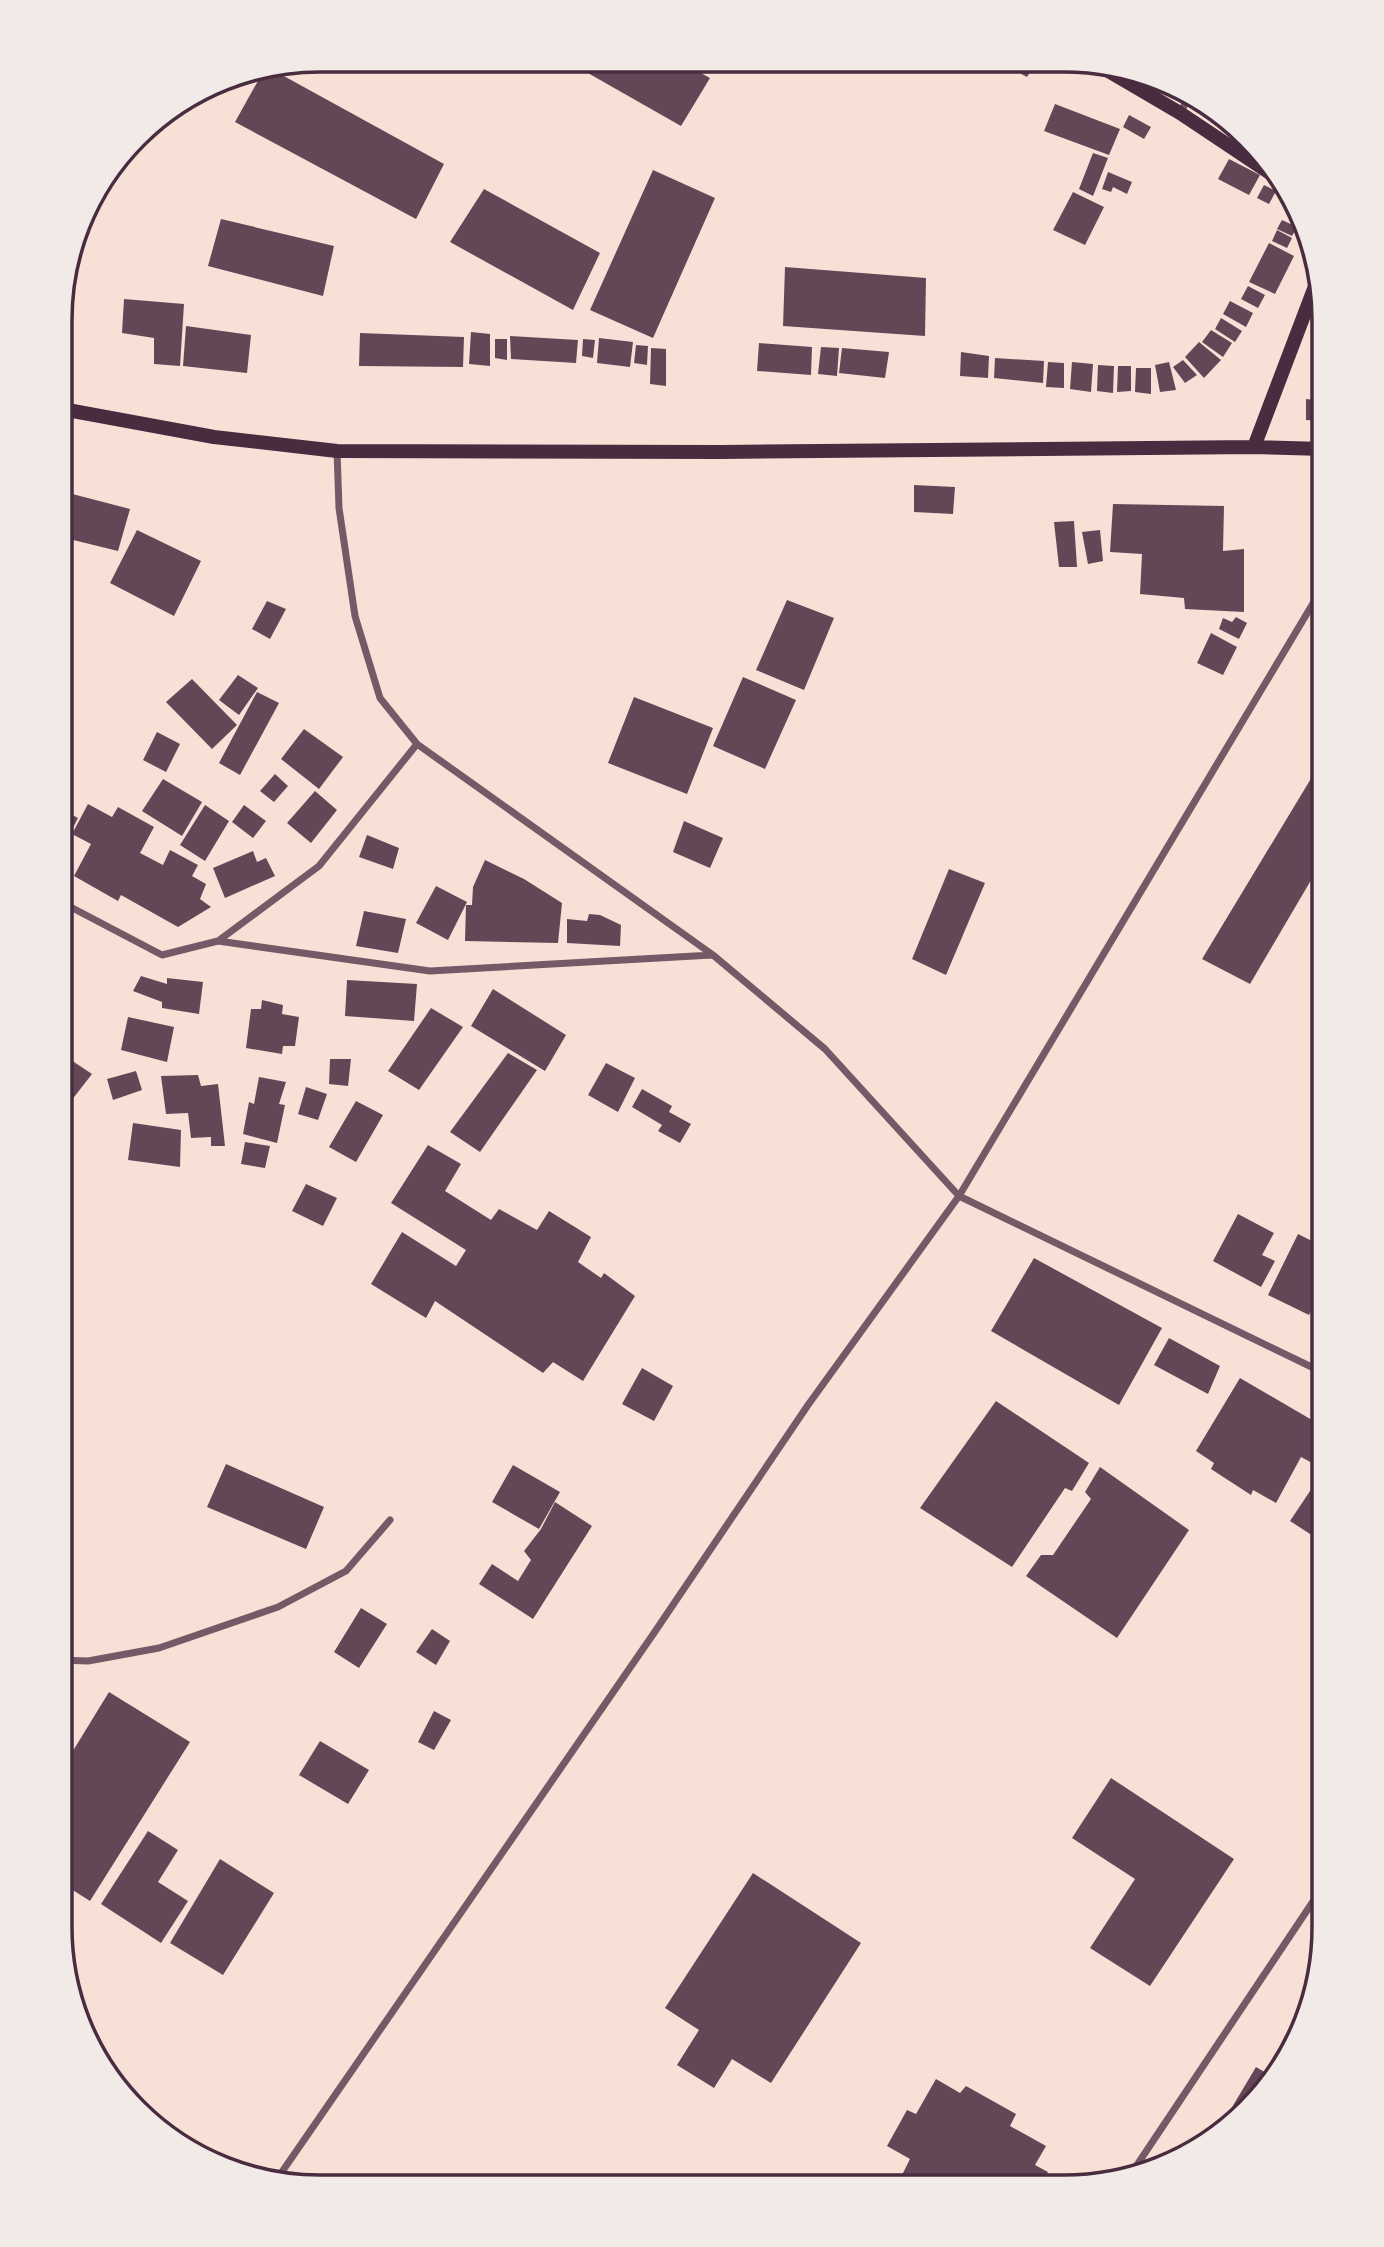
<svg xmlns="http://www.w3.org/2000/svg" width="1384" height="2247" font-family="Helvetica,sans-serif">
<rect width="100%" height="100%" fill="#f7e1d7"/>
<path fill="#644757" d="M565,60L679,61L710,78L681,126Z
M997,61L1025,62H1036L1027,77Z
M271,69L444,164L416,219L235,122L264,70Z
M1055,104L1120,129L1109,155L1044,131Z
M1129,115L1151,127L1144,139L1123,127Z
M1093,153L1108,158L1093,196L1079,189Z
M1229,159L1260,175L1249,195L1218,179Z
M653,170L715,198L653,338L590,310Z
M1108,172L1132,182L1127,194L1113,187L1111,192L1102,189Z
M1264,185L1276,191L1269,204L1257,198Z
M484,189L600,253L573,310L450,242Z
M1073,192L1104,207L1085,245L1053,230Z
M221,219L334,246L323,296L208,266Z
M1282,220L1297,227L1292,236L1277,229Z
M1277,230L1292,238L1287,248L1272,241Z
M1269,243L1294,256L1275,294L1249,282Z
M785,267L926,278L925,336L783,326Z
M1248,286L1265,295L1258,308L1241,299Z
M124,299L184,304L180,366L154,364V338L122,333Z
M1230,301L1253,313L1246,327L1223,314Z
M1221,318L1242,331L1235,342L1215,329Z
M186,326L251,335L247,373L183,366Z
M1211,330L1232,343L1223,357L1202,342Z
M471,332L490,334V366L469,364Z
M360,333L464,337L463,367L359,366Z
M510,336L578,340L576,363L511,359Z
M599,338L633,342L630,367L597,363Z
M495,339H507V360L495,358Z
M583,339L595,340L593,358L582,356Z
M1199,342L1221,360L1204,378L1185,357Z
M759,343L812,347L811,375L757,371Z
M636,345L648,346L647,365L634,363Z
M821,347L839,348L837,376L818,374Z
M651,348L666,349V386L650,384Z
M842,348L889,352L885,378L839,373Z
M961,352L989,356L988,378L960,376Z
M995,358L1044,361L1043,383L994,378Z
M1183,360L1197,375L1185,383L1173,367Z
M1048,362L1064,363V388L1046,387Z
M1072,362L1093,364L1091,392L1070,389Z
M1169,362L1176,390L1160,392L1155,365Z
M1098,365L1114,366L1113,393L1097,391Z
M1118,366H1131V391L1117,392Z
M1136,368H1151V394L1135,392Z
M1306,399L1324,401V421L1306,420Z
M914,485L955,487L953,514L914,512Z
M61,491L130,509L118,551L61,537Z
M1113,504L1224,506L1223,551L1244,549V612L1185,609L1184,598L1140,594L1142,554L1110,552Z
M1074,521L1077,567H1059L1054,522Z
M137,530L201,561L174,616L110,583Z
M1100,530L1103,561L1088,564L1082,532Z
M787,600L834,618L804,690L756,670Z
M267,601L286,609L270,639L252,629Z
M1236,617L1247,623L1239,639L1219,629L1223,618L1232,622Z
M61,624L68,627L62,647H61Z
M1211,633L1237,647L1223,675L1197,663Z
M238,675L258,688L239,715L219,700Z
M743,677L796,700L765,769L713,746Z
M192,679L237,725L212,749L166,702Z
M257,692L279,703L240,775L219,763Z
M634,697L713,728L687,794L608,763Z
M304,729L343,757L319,789L281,759Z
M157,732L180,744L166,772L143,760Z
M1324,757V858L1250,984L1202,959Z
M275,774L288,786L274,802L260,791Z
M163,779L202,802L182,836L142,811Z
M315,791L337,810L311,843L287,823Z
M88,804L112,817L118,807L154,827L140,853L163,865L170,850L198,865L192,876L206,884L200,899L211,907L178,927L121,895L118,901L74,876L91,844L72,834Z
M205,805L229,821L205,861L180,845Z
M244,805L266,821L253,838L232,822Z
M61,809L78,818L61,851Z
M684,821L723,838L710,868L673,852Z
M367,835L399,848L393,869L359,857Z
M253,851L257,862L266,858L275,876L225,898L213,868Z
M485,860L524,879L562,903L558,943L465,941L466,905H472L473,887Z
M949,869L985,883L946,975L912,959Z
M436,886L467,902L448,940L416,923Z
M364,911L406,919L398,953L356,946Z
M589,914L600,915L621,925L620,946L567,943V919L587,921Z
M141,976L167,984V978L203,982L199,1014L162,1008V1002L133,991Z
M347,980L417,984L414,1021L345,1016Z
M493,989L566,1035L545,1071L471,1026Z
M262,1000L283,1005L282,1014L299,1017L295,1046H283L282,1054L246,1048L251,1009H261Z
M431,1008L463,1027L419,1090L388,1071Z
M128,1017L174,1027L167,1062L121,1050Z
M61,1020L71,1030L73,1039L69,1048L61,1052Z
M508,1053L537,1070L480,1152L450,1132Z
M330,1059H351L348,1086L329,1084Z
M71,1060L92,1074L71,1101L61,1095V1073Z
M606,1063L635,1078L618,1112L588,1095Z
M136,1071L142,1090L113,1100L107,1079Z
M198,1075L201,1086L218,1084L225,1146H211V1137L191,1138L188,1113L166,1114L161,1076Z
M259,1077L286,1082L279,1104L285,1105L277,1143L243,1134L249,1102L254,1104Z
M306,1087L327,1094L318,1120L298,1114Z
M642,1089L672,1106L669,1112L691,1124L680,1143L658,1131L662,1125L632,1107Z
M356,1101L383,1115L356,1162L329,1147Z
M133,1123L181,1130L180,1167L128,1160Z
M1324,1128V1157L1314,1151Z
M245,1142L270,1146L265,1168L241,1164Z
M428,1145L461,1164L445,1191L491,1220L499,1209L537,1230L549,1211L591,1237L578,1262L601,1278L604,1273L635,1296L583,1381L553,1362L543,1373L435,1301L426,1318L371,1284L402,1232L456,1266L466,1250L391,1203Z
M306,1184L337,1198L323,1226L292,1211Z
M1238,1214L1274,1233L1262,1255L1275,1261L1261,1287L1213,1261Z
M1298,1234L1324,1247V1284L1309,1315L1268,1295Z
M1034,1258L1162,1328L1119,1405L991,1331Z
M1169,1338L1220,1366L1208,1394L1154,1365Z
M642,1368L673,1386L654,1421L622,1404Z
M1240,1378L1324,1427V1444L1314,1464L1301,1457L1276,1503L1253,1490L1251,1495L1211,1469L1214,1463L1196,1451Z
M996,1401L1089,1463L1072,1491L1065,1488L1012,1567L920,1508Z
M226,1464L324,1507L306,1549L207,1507Z
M513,1465L560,1492L539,1529L492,1502Z
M1100,1467L1189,1530L1117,1638L1026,1576L1041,1555H1053L1091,1499L1085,1492Z
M1324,1470V1543L1290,1521Z
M555,1502L592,1526L533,1619L479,1584L492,1564L518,1581L531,1560L524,1551L541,1529Z
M361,1608L387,1624L359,1668L334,1652Z
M432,1629L450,1641L436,1665L416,1652Z
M109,1692L190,1742L90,1901L60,1882V1772Z
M434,1711L451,1720L434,1750L418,1742Z
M320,1741L369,1770L348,1804L299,1775Z
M1111,1778L1234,1859L1150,1986L1090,1948L1135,1879L1072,1838Z
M148,1831L178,1850L158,1882L188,1901L161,1943L101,1904Z
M220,1859L274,1893L223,1975L170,1943Z
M753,1873L861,1943L771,2083L732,2059L714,2088L677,2065L699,2030L665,2008Z
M1256,2067L1275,2078L1271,2085L1229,2128L1222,2124Z
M936,2079L960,2093L966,2086L1016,2114L1010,2126L1046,2146L1035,2165L1048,2172L1040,2187H906L898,2183L910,2159L887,2146L907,2110L916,2114Z"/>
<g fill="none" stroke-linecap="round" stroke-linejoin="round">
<path stroke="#755966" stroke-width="7" d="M1180,113L1190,95
M337,451L339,508L355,616L380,698L417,744L713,955L825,1049L959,1196L1324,1373
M61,902L162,955L218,941L430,971L712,955
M218,941L319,866L417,744
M60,1660L88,1661L159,1648L278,1607L346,1571L390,1520
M1131,2174L1324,1885
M275,2182L654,1633L808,1405L959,1196L1324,585"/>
<path stroke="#4a2c40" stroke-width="14" d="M1093,62L1180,113L1282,181
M62,409L214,437L337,451L721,452L1254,447L1324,449
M1254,447L1317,281"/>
</g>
<path d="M0 0H1384V2247H0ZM320 72H1064A248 248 0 0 1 1312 320V1927A248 248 0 0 1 1064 2175H320A248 248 0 0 1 72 1927V320A248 248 0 0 1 320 72Z" fill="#f1eae7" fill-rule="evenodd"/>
<path fill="none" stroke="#4a2c40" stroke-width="3.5" d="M320 72H1064A248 248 0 0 1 1312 320V1927A248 248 0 0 1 1064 2175H320A248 248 0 0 1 72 1927V320A248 248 0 0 1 320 72Z"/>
</svg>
